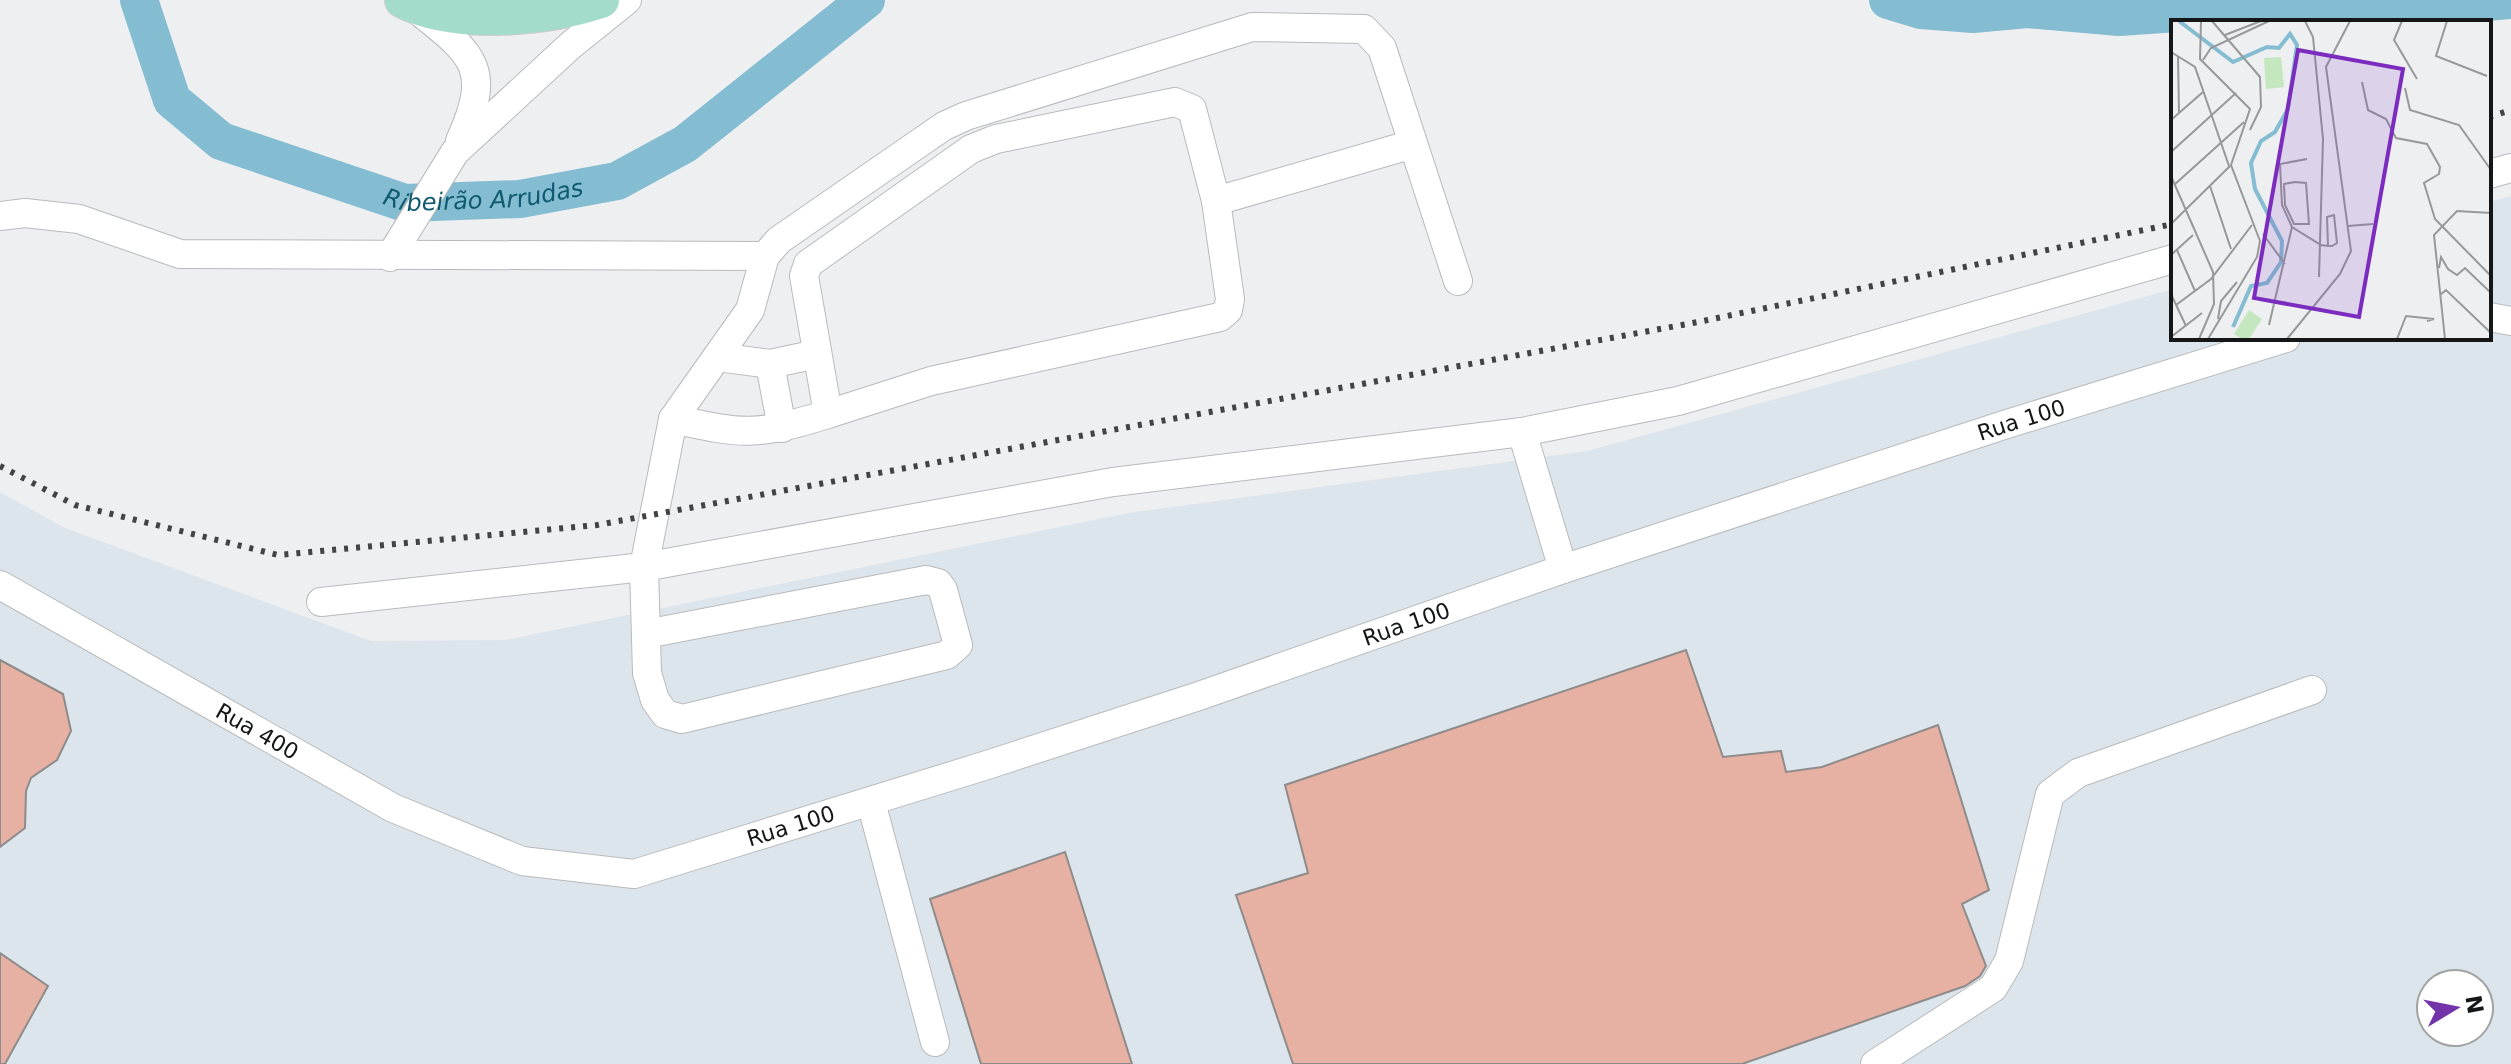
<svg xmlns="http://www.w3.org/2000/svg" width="2511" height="1064" font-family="'DejaVu Sans',sans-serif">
<rect width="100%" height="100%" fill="#eeeff1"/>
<path fill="#dde5ec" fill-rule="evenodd" d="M2511,196V1064H0V492L65,528L371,641L506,640L1128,513L1587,451L2173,289V338H2489V202ZM2431,984H2479V1032H2431Z"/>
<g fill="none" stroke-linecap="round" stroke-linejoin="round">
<g stroke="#84bcd1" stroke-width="38">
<path id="s1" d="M139,0L172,100L221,141L405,203L520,199L617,181L685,144L866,0"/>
<path d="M1888,0L1921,10L1973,14L2027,9L2119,17L2222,10L2309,17L2511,0"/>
</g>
</g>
<path fill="#e6b0a3" stroke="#8e8b8b" stroke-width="2" d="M1686,650L1723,757L1781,751L1786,772L1822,767L1938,725L1989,890L1962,904L1986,966L1980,976L1965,986L1742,1064H1293L1236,895L1308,873L1285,785Z
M0,660L63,694L71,731L57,760L31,778L26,791L25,828L0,847Z
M1065,852L1132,1064H981L930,899Z
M0,953L48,986L5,1064H0Z"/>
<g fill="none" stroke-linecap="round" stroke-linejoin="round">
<g stroke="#b8babb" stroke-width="30">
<g id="minor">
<path d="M415,8C472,54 494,66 460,141"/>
<path d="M1175,102L1192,109L1216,201L1230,299L1228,310L1220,317L931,381L828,414L804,276L808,264L971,149L996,139Z"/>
<path d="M2489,174L2511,168"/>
<path d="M1216,201L1413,144"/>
<path d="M0,216L25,213L79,219L180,254L765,256"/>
<path d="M390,257L455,152L571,45L627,0"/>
<path d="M2489,317L2511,321"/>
<path d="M717,357L770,364L817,354"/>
<path d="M770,364L782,428"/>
<path d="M673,419C745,435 756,436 828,414"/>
<path d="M1522,432L1563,569"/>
<path id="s2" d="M0,585L393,808L522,861L634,874L987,765L1196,697L1563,569L2007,424L2286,338"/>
<path d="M321,602L644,567L1113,482L1522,432L1678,401L2173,259"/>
<path d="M646,634L926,580L938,583L943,590L958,645L947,655L682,719L665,714L655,700L647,673L644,567L673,419L750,310L765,256L779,240L944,126L966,116L1252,27L1364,29L1382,48L1458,281"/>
<path d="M871,802L935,1042"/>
<path d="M1875,1064L1993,988L2009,961L2050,794L2078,773L2312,690"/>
</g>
</g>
<g stroke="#ccc" stroke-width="38">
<path id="major" d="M403,0C455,27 547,18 601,0"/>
</g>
<use href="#minor" stroke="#fff" stroke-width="28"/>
<use href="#major" stroke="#a4dccb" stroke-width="36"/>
<path stroke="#424344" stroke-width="6" stroke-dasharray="4 8" stroke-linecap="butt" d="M2489,117L2511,110
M0,466L75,505L278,555L597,525L1698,322L2173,224"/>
</g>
<g text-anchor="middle" stroke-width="6" stroke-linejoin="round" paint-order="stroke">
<g font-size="22" fill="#151617" stroke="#fff">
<text dy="8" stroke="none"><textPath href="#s2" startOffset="2164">Rua 100</textPath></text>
<text dy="8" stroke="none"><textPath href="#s2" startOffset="1516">Rua 100</textPath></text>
<text dy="8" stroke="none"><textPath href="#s2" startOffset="296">Rua 400</textPath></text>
<text dy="8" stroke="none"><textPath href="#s2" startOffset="868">Rua 100</textPath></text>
</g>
<g font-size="24" font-style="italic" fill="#0f5a70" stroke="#fff">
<text dy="8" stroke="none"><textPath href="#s1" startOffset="442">Ribeirão Arrudas</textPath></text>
</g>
</g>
<g transform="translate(2171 20)">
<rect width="320" height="320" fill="#eeeff1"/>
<path d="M110,37L113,67L95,69L93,38ZM78,290L91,299L78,319H71L63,314Z" fill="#c4e7c0"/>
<path fill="none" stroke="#84bcd1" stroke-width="4" d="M8,1L62,42L96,27L108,28L119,14L126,25L117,89L104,112L90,121L80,143L84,169L111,221L110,242L96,263L80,266L62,307"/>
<path fill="none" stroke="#97989a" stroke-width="2" d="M30,1L29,39L79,89L60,145L89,221L86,237L37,319M41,1L89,57L90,87L79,110M134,1L142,17L152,119L148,257M231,1L223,20L246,59M276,1L265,36L316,56M54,15L90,1M0,32L24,47L58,146M7,36L8,93M32,40L40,28L98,1M191,62L197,90L215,99L225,118L256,124L269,147L268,154L253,163L264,199L320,256M234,68L239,90L288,105L320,150M0,100L32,72M0,132L65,73M136,139L109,144L111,185L121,207L150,225L157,226H161L166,223L163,195L156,197L157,226M0,156L42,252L43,284L28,319M124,162L135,163L138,204H123L114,185L113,164ZM3,165L73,102M39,166L60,229M0,204L59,146M177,206L202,204M92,214L114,244M6,230L24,271M0,235L22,215M268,248L270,237L277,249L286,255L294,248L320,273M0,274L15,306M269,275L275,270L320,313M5,285L40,259L81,205M47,299L50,281L66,262M98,305L121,207M0,317L31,293M116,319L169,254L180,231L155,47L179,1M226,319L235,296L263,299L256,301M274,319L263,215L286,191L320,193"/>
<path fill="#7b2cbf" fill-opacity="0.15" stroke="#7b2cbf" stroke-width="4" d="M127,30L232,49L188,297L83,278Z"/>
<rect width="320" height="320" fill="none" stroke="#151617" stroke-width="4"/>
</g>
<g transform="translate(2455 1008) rotate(80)"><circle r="38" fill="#ffffff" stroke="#a1a2a2" stroke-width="2"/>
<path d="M0-6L14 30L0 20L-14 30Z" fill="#7334aa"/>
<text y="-12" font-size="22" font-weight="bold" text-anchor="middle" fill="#151617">N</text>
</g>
</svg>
